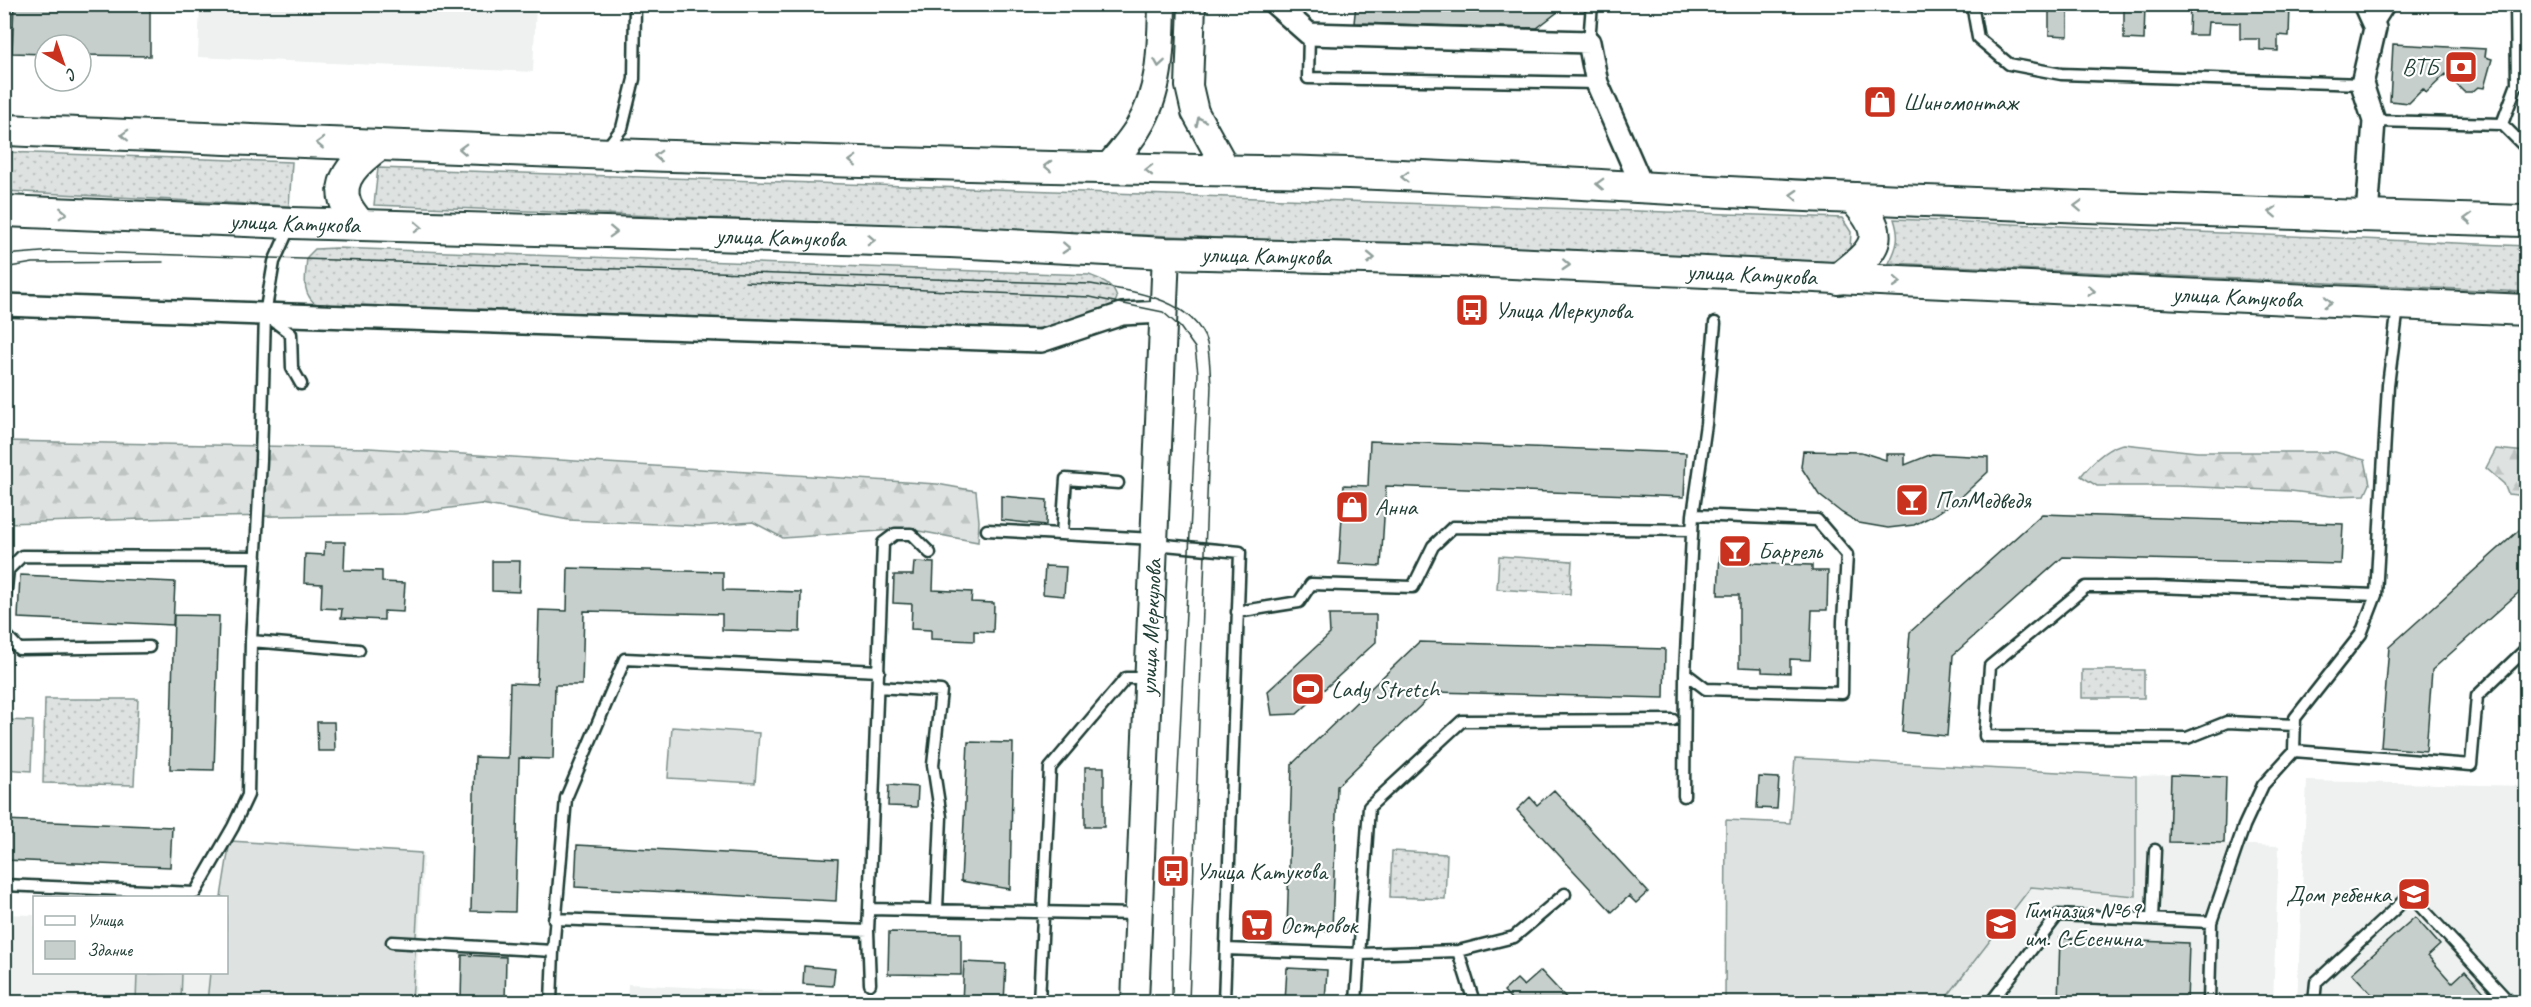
<svg xmlns="http://www.w3.org/2000/svg" width="2531" height="1007" font-family="Caveat,sans-serif">
<defs>
<pattern id="grass-dots" width="8" height="8" patternUnits="userSpaceOnUse" patternTransform="scale(1.5)"><rect width="8" height="8" fill="#dee3e2"/><path d="M2 2h.1M6 6h.1" fill="none" stroke="#bec4c2" stroke-width="1.8" stroke-linecap="round"/></pattern>
<pattern id="forest-firs" width="22" height="20" patternUnits="userSpaceOnUse" patternTransform="scale(1.5)"><rect width="22" height="20" fill="#dee3e2"/><path d="M5 1l3.5 6h-7zM16 11l3.5 6h-7z" fill="#bec4c2"/></pattern>
</defs>
<rect width="100%" height="100%" fill="#fff"/>
<filter id="ink" filterUnits="userSpaceOnUse"><feTurbulence type="fractalNoise" baseFrequency=".0167" numOctaves="2"/><feDisplacementMap in="SourceGraphic" scale="12" xChannelSelector="R" yChannelSelector="G"/><feConvolveMatrix kernelMatrix="1 2 1 2 8 2 1 2 1" color-interpolation-filters="sRGB"/></filter>
<g filter="url(#ink)">
<path fill="#eef1f0" d="M200,5H536L533,72L198,57Z
M1795,758L2136,776L2171,775L2170,842L2279,846L2273,1002H1725L1726,820L1790,823Z
M2307,781L2526,786V1002H2297Z
M287,842L424,853L415,1002H5L4,914L34,915V972H226L227,912Z
M628,984L873,997V1002H627Z"/>
<path fill="url(#grass-dots)" stroke="#7e908b" stroke-width="1.5" d="M4,152L292,162L289,206L5,191Z
M378,168L1842,218L1851,232L1850,249L1836,262L374,205Z
M1894,219L2526,246V292L1889,263C1898,246 1900,237 1894,219Z
M336,248L1089,275C1102,280 1113,283 1117,298L1110,313L1025,331L317,305C300,293 306,276 307,257L315,249Z
M1499,556L1572,561L1570,594L1497,589Z
M2082,670H2144V698H2082Z
M45,699H138L134,785L43,783Z
M1392,851L1447,854L1445,899L1390,897Z"/>
<path fill="url(#forest-firs)" stroke="#7e908b" stroke-width="1.5" d="M4,441L369,448L937,484L976,491L979,521L978,542L908,529L783,538L753,522L701,526L569,520L481,504L404,514L215,517L5,523Z
M2124,444L2197,452H2335L2365,460L2370,484L2365,495L2331,496L2291,491L2177,486H2097L2081,476C2092,462 2106,447 2124,444Z
M2496,449L2526,452V496L2508,494L2504,484L2486,468Z"/>
<path fill="#dee3e2" stroke="#7e908b" stroke-width="1.5" d="M5,720L33,721L31,771L5,769Z
M672,727L759,733L755,783L668,778Z
M1795,758L2136,776V896L2031,887L1943,1002H1725L1726,820L1790,823Z
M230,841L421,853L412,1002H207L210,973L226,972V898L221,897Z
M182,973L181,1002H136L137,974Z"/>
<path fill="#c7cfcc" stroke="#1f3d34" stroke-width="1.5" d="M14,4H150V56L81,55V45H45V54L12,53Z
M1356,4H1568L1537,28L1354,23Z
M2049,4H2068V36L2049,35Z
M2124,4H2145L2144,40L2124,39Z
M2190,4H2290L2289,36L2278,35V51L2260,50V39H2240V23L2208,22L2207,35H2189Z
M2393,44L2486,49L2485,57L2492,59L2484,88L2478,87L2472,92H2464L2446,74L2426,93L2423,89L2409,103L2390,101Z
M1370,441L1686,453L1684,497L1386,486L1381,566L1339,564L1344,485L1368,486Z
M1803,451L1861,452L1886,460V454H1905V465L1932,454L1988,457V472L1959,499L1934,515L1914,525L1888,528L1859,523L1842,513L1819,495L1801,467Z
M1001,496L1047,500L1046,525L1001,520Z
M2042,514L2343,524L2341,564L2063,557L1953,655L1947,736L1902,732L1910,632Z
M2526,524V586L2432,670L2426,751L2381,747L2389,647Z
M325,542H345L344,570L382,571V582L405,583L403,612L384,611V620L341,618L342,609L321,608L322,584L304,583L305,554L324,555Z
M1720,550L1751,551V563L1812,565V571H1828L1827,610H1812L1810,660L1790,659V673L1762,672V668L1739,667V595H1718Z
M492,561H520L519,592L492,591Z
M914,562L934,563L933,590L972,592L971,602L994,603L993,632L974,631V641L931,639V630L911,629L912,604L893,603L894,575H913Z
M1045,566L1066,567L1064,596L1043,594Z
M568,568L723,572V590L801,592L800,632L722,630V614L584,611L582,685H555L553,759L519,758L515,912L471,911L475,757L508,758L510,683L537,684L539,610L567,611Z
M20,575L175,582L173,625L18,618Z
M174,615L219,616L214,770L170,769Z
M1329,615H1376V642L1297,714L1272,715L1268,691L1330,634Z
M1419,642L1665,649L1664,698L1435,692L1337,786L1332,931L1287,930L1292,764Z
M317,722H334L335,751H318Z
M968,742L1013,743L1010,889L961,881Z
M1085,767H1104V827H1085Z
M2171,775L2226,777L2224,843L2169,842Z
M1759,777L1779,778L1777,809L1757,808Z
M889,785L918,787L917,807L888,806Z
M1554,790L1648,892L1636,903L1629,896L1612,912L1517,810L1530,797L1537,805Z
M4,820L172,827L170,867L4,860Z
M577,845L838,859L836,901L575,887Z
M2415,917L2440,945L2428,956L2452,983L2465,971L2493,1002H2379L2352,973Z
M889,932L961,933V975L888,974Z
M2060,938L2189,943L2187,1002H2058Z
M462,955L506,957L505,1002H461Z
M964,962L1006,964L1004,1002H962Z
M804,966L835,969L833,986L803,984Z
M1287,968L1327,970L1325,1002H1285Z
M1541,971L1570,1002H1507L1511,999L1504,991L1517,979L1524,986Z"/>
<g fill="none" stroke-linecap="round" stroke-linejoin="round">
<g stroke="#1f3d34" stroke-width="15">
<path id="service" d="M1972,4L1978,38L2009,64L2061,74L2362,84
M2516,4L2517,84
M2375,28L2390,4
M1309,34L1308,78L1597,83
M1589,42L1592,4
M2374,121L2502,124L2517,84H2526
M2502,124L2526,148
M605,150L622,128L634,79L635,4
M2398,307L2388,385L2376,595L2361,634L2295,718L2294,751L2471,765L2477,696L2526,649
M270,318L291,334L292,368L301,384
M987,530L1154,539
M1062,534L1066,479L1118,483
M1154,544L1240,552L1224,1002
M930,553L911,534H895L883,543L869,909L1138,914
M4,607L8,570L22,556L256,557
M1237,612L1299,602L1311,584L1413,587L1433,546L1453,527L1692,530
M4,633L19,649L149,647
M251,641L359,650
M1685,673L1693,515L1706,424L1715,323
M878,687L941,691L933,765L941,817L937,909
M2295,725L2227,722L2187,738L1985,736L1990,666L2086,587H2155L2376,595
M1684,796L1685,673L1706,689L1842,693L1843,621L1847,555L1817,520L1693,515
M4,885L195,893L233,827L248,795L251,641L261,460L265,314L274,262L290,226
M554,919L868,931L869,909
M2152,919L2155,850
M868,931L870,984
M392,942L553,951L566,798L625,659L879,671
M1226,949L1360,954L1458,951L1474,1002
M1458,951L1514,937L1565,894
M551,1002L553,951
M1039,1002L1050,768L1126,678H1148
M1356,1002L1369,807L1462,721L1673,720
M1991,1002L2058,915L2211,922
M2209,1002L2211,922L2244,826L2263,785L2294,751
M2314,1002L2316,982L2410,895L2509,1002"/>
</g>
<g stroke="#1f3d34" stroke-width="26">
<path id="minor" d="M1275,4L1309,34L1589,42L1597,83L1642,186
M2364,4L2375,28L2362,84L2374,121L2367,216
M4,305L1041,341L1122,314L1163,312"/>
</g>
<g stroke="#1f3d34" stroke-width="30">
<g id="tertiary">
<path d="M1192,4L1189,86L1195,112L1228,172"/>
<path d="M1106,169C1117,156 1129,143 1138,128C1161,92 1161,46 1162,4"/>
<path id="s1" d="M1135,1002L1166,253"/>
</g>
</g>
<g stroke="#1f3d34" stroke-width="34">
<g id="secondary">
<path d="M4,130C423,147 841,165 1259,171C1458,174 1656,190 1855,198C2078,208 2303,214 2526,221"/>
<path id="s2" d="M4,211L292,223L950,242L1166,253L1447,260L2526,310"/>
<path d="M360,225C356,219 349,212 346,204C335,178 360,159 379,145"/>
<path d="M1838,279C1876,249 1890,238 1853,198"/>
</g>
</g>
<use href="#service" stroke="#fff" stroke-width="10"/>
<use href="#minor" stroke="#fff" stroke-width="21"/>
<use href="#tertiary" stroke="#fff" stroke-width="26"/>
<use href="#secondary" stroke="#fff" stroke-width="30"/>
<path stroke="#1f3d34" stroke-width="1.5" d="M4,255L54,251L1090,284C1129,291 1192,297 1207,343C1210,356 1210,372 1211,385L1189,1002
M4,268L33,263L163,262
M745,282L1090,297L1163,312L1180,327L1195,348L1198,373L1173,871L1172,1002"/>
</g>
<defs><path id="oneway-chevron" d="M-2-3.5L2.5 0L-2 3.5" fill="none" stroke-width="1.6" stroke-linecap="round" stroke-linejoin="round" transform="scale(1.5)"/></defs>
<g stroke="#8f9e9a">
<use href="#oneway-chevron" transform="translate(1159 63) rotate(99)"/>
<use href="#oneway-chevron" transform="translate(1200 121) rotate(-115)"/>
<use href="#oneway-chevron" transform="translate(125 135) rotate(-178)"/>
<use href="#oneway-chevron" transform="translate(320 143) rotate(-178)"/>
<use href="#oneway-chevron" transform="translate(463 149) rotate(-178)"/>
<use href="#oneway-chevron" transform="translate(658 156) rotate(-178)"/>
<use href="#oneway-chevron" transform="translate(853 161) rotate(-178)"/>
<use href="#oneway-chevron" transform="translate(1048 166) rotate(-178)"/>
<use href="#oneway-chevron" transform="translate(1149 170) rotate(-179)"/>
<use href="#oneway-chevron" transform="translate(1405 177) rotate(-178)"/>
<use href="#oneway-chevron" transform="translate(1600 184) rotate(-178)"/>
<use href="#oneway-chevron" transform="translate(1794 195) rotate(-177)"/>
<use href="#oneway-chevron" transform="translate(2078 206) rotate(-178)"/>
<use href="#oneway-chevron" transform="translate(2273 212) rotate(-178)"/>
<use href="#oneway-chevron" transform="translate(63 213) rotate(2)"/>
<use href="#oneway-chevron" transform="translate(2468 219) rotate(-178)"/>
<use href="#oneway-chevron" transform="translate(418 227) rotate(2)"/>
<use href="#oneway-chevron" transform="translate(613 232) rotate(2)"/>
<use href="#oneway-chevron" transform="translate(871 240) rotate(2)"/>
<use href="#oneway-chevron" transform="translate(1066 248) rotate(3)"/>
<use href="#oneway-chevron" transform="translate(1371 258) rotate(1)"/>
<use href="#oneway-chevron" transform="translate(1566 265) rotate(3)"/>
<use href="#oneway-chevron" transform="translate(1897 282) rotate(3)"/>
<use href="#oneway-chevron" transform="translate(2091 291) rotate(3)"/>
<use href="#oneway-chevron" transform="translate(2328 302) rotate(3)"/>
</g>
</g>
<defs>
<g id="bank-square" transform="scale(1.725)"><rect x="-9" y="-9" width="18" height="18" rx="4" fill="#c8321e" stroke="#fff"/><path d="M-6-4H6V4H-6ZM0-2.3a2.3 2.3 0 1 0 0 4.6a2.3 2.3 0 1 0 0-4.6Z" fill="#fff"/></g>
<g id="shop-square" transform="scale(1.725)"><rect x="-9" y="-9" width="18" height="18" rx="4" fill="#c8321e" stroke="#fff"/><path d="M-5-2.5h2.3a2.7 3.5 0 0 1 5.4 0H5L5.5 6h-11ZM-1.5-2.5h3a1.5 2.3 0 0 0-3 0Z" fill="#fff"/></g>
<g id="bus-square" transform="scale(1.725)"><rect x="-9" y="-9" width="18" height="18" rx="4" fill="#c8321e" stroke="#fff"/><path d="M-5-6H5V4H4V6H2V4H-2V6H-4V4H-5ZM-3.5-4V0h7V-4ZM-3.5 1.2v1.5H-2V1.2ZM2 1.2v1.5H3.5V1.2Z" fill="#fff"/></g>
<g id="bar-square" transform="scale(1.725)"><rect x="-9" y="-9" width="18" height="18" rx="4" fill="#c8321e" stroke="#fff"/><path d="M-6-5H6L.8 .8V4.5H3.5V6h-7V4.5H-.8V.8Z" fill="#fff"/></g>
<g id="stadium-square" transform="scale(1.725)"><rect x="-9" y="-9" width="18" height="18" rx="4" fill="#c8321e" stroke="#fff"/><path d="M0-5a6.5 5 0 1 0 0 10a6.5 5 0 1 0 0-10ZM-3.5-1.8h7v3.6h-7Z" fill="#fff"/></g>
<g id="school-square" transform="scale(1.725)"><rect x="-9" y="-9" width="18" height="18" rx="4" fill="#c8321e" stroke="#fff"/><path d="M0-5L7-2L0 1L-7-2ZM-4 1L0 2.5L4 1V4Q0 6-4 4Z" fill="#fff"/></g>
<g id="supermarket-square" transform="scale(1.725)"><rect x="-9" y="-9" width="18" height="18" rx="4" fill="#c8321e" stroke="#fff"/><path d="M-6-5.5h2.5l.6 2H6L4.5 2H-2.5L-4.4-4H-6ZM-1.5 3.2a1.3 1.3 0 1 0 .1 0ZM3 3.2a1.3 1.3 0 1 0 .1 0Z" fill="#fff"/></g>
</defs>
<g fill-rule="evenodd">
<use href="#bank-square" x="2461" y="67"/>
<use href="#shop-square" x="1880" y="102"/>
<use href="#bus-square" x="1472" y="310"/>
<use href="#bar-square" x="1912" y="500"/>
<use href="#shop-square" x="1352" y="507"/>
<use href="#bar-square" x="1735" y="551"/>
<use href="#stadium-square" x="1308" y="689"/>
<use href="#bus-square" x="1173" y="871"/>
<use href="#school-square" x="2414" y="894"/>
<use href="#school-square" x="2001" y="924"/>
<use href="#supermarket-square" x="1257" y="925"/>
</g>
<g text-anchor="middle" stroke-width="4.5" stroke-linejoin="round" paint-order="stroke">
<g font-size="24" fill="#1f3d34" stroke="#fff" text-anchor="start">
<text x="2438" y="75" text-anchor="end">ВТБ</text>
<text x="1903" y="110">Шиномонтаж</text>
<text x="1495" y="318">Улица Меркулова</text>
<text x="1935" y="508">ПолМедведя</text>
<text x="1375" y="515">Анна</text>
<text x="1758" y="559">Баррель</text>
<text x="1331" y="697">Lady Stretch</text>
<text x="1196" y="879">Улица Катукова</text>
<text x="2391" y="902" text-anchor="end">Дом ребенка</text>
<text x="2024" y="918">Гимназия №69<tspan x="2024" dy="28">им. С.Есенина</tspan></text>
<text x="1280" y="933">Островок</text>
</g>
<g font-size="24" fill="#1f3d34" stroke="#fff">
<text dy="8" stroke="none"><textPath href="#s2" startOffset="291">улица Катукова</textPath></text>
<text dy="8" stroke="none"><textPath href="#s2" startOffset="777">улица Катукова</textPath></text>
<text dy="8" stroke="none"><textPath href="#s2" startOffset="1263">улица Катукова</textPath></text>
<text dy="8" stroke="none"><textPath href="#s2" startOffset="1749">улица Катукова</textPath></text>
<text dy="8" stroke="none"><textPath href="#s2" startOffset="2235">улица Катукова</textPath></text>
<text dy="8" stroke="none"><textPath href="#s1" startOffset="375">улица Меркулова</textPath></text>
</g>
</g>
<rect width="2531" height="1007" fill="none" stroke="#fff" stroke-width="24"/>
<rect x="12" y="12" width="2507" height="983" fill="none" stroke="#1f3d34" stroke-width="2" filter="url(#ink)"/>
<rect x="33" y="896" width="195" height="78" fill="#ffffff" stroke="#a5b1ae" stroke-width="1.5"/>
<rect x="45" y="916" width="30" height="9" fill="#ffffff" stroke="#a5b1ae" stroke-width="1.5"/>
<text x="87" y="926" font-size="18" fill="#1f3d34">Улица</text>
<rect x="45" y="941" width="30" height="18" fill="#c7cfcc" stroke="#a5b1ae" stroke-width="1.5"/>
<text x="87" y="956" font-size="18" fill="#1f3d34">Здание</text>
<g transform="translate(63 63) rotate(140)"><circle r="28" fill="#ffffff" stroke="#a5b1ae" stroke-width="1.5"/>
<path d="M0-4.5L10 22L0 15L-10 22Z" fill="#c8321e"/>
<text y="-9" font-size="16" font-weight="bold" text-anchor="middle" fill="#1f3d34">С</text>
</g>
</svg>
